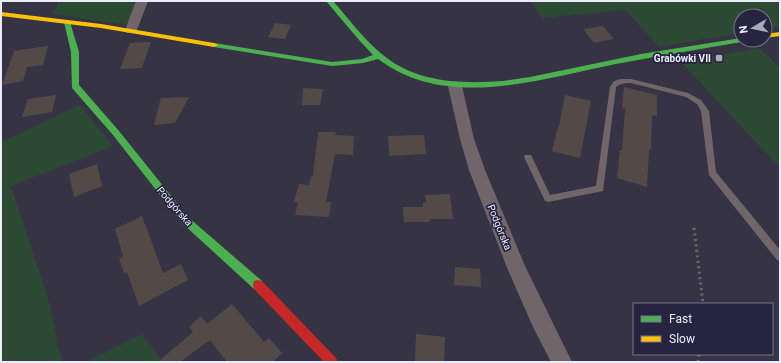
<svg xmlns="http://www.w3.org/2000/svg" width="781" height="363" font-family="Roboto,sans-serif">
<rect width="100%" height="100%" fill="#363444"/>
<path fill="#2c4934" d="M59,1H138L127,25L52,14Z
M530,1H780V27L765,29V16H741V33L659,47L626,10L542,18Z
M759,48L780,67V168L681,62Z
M80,105L113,146L11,186L47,295L62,362H1V142Z
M142,334L163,362H86Z"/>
<path fill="#534a48" d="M275,23L291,25L285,39L268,37Z
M603,26L614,39L594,43L583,29Z
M151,42L142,68L120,69L130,43Z
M48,46L43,65L27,67L23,81L2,85L14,51Z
M624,87L657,95V116L652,115L651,150H649L647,187L617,178L620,150L622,151L625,109L622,108Z
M303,88L323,89L320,105H302Z
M56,95L52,112L22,117L28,99Z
M565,95L591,101L580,158L552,151L558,126H559Z
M189,97L175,123L154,125L161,98Z
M318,132H336L335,135L354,136L353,155L335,154L326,202H331L329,217L295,215L298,202H294L299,184L309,185L311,176H313Z
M424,135L426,154L389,156L388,136Z
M97,164L102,186L74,197L69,174Z
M450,194L453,219H430V222H404L403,207H423V203L426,202L425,195Z
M142,216L163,273L181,264L188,280L139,306L127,272L124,273L119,258L123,256L115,229Z
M455,267L480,269L481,287L454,285Z
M232,304L264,342L269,338L282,353L273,362H227L210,340L180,362H158L193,332L189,327L201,316L207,324Z
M416,334L445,337L444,362H415Z"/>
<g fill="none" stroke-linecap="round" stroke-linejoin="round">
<path stroke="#6e686d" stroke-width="3" stroke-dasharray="2 3.5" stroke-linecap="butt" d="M694,228L703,304
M698,362L699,354"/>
<path fill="#706669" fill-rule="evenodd" d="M621,79H631L688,93L701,100L709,111L716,172L780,250V261L777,260L709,175L701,111L697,104L686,97L631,83C625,83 621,83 616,87L603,191L548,202L545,201L524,157L525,155H531L550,195L596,186L610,87L614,81Z"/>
<path fill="#706669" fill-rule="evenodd" d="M136,1H148L137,30L135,33H127L125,30Z
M455,81L460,83L462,86L474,139L485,170L525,266L572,362H551L533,327L508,270L469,170L460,139L448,86L450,83Z"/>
<path fill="#4caf50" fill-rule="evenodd" d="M326,1H333C349,19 364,40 383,55C417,83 461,84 503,81L530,77L641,54L741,38V40H746L742,42C700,49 658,56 616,64C539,79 447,111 378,59L363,63L332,66L214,47L210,45L214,43L332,62L362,59L373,55L359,40Z
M67,20L70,22L79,52V85L119,131L188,217L262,281L263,285L262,289L258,290L254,289L182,223L113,135L72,88L71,52L64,22Z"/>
<path fill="#ffc107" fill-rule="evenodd" d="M1,12L101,24L214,43L218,45L214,47L101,28L1,16Z
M780,32V36L765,38V34Z"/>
<path fill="#c62828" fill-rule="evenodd" d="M258,280L262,281L336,358L338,362H324L254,289L253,285L254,281Z"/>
</g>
<rect fill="#acabbd" stroke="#27243f" stroke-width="1.5" x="715" y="54" width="8" height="8" rx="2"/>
<g text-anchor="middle" stroke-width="3.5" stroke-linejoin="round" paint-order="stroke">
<g font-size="10" font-weight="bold" fill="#ecebfe" stroke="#27243f" text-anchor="end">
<text x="711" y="62">Grabówki VII</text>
</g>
<g font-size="10" fill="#ecebfe" stroke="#27243f">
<text transform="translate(175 206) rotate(49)" y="4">Podgórska</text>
<text transform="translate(500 227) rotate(68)" y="4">Podgórska</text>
</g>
</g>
<rect width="781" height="363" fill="none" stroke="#ecebfe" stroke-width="4"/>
<rect x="633" y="303" width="140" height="52" fill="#27243f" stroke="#76748b"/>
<rect x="641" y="316" width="20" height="6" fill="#4caf50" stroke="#76748b"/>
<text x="669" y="323" font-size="12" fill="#ecebfe">Fast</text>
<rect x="641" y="336" width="20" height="6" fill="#ffc107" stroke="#76748b"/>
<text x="669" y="343" font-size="12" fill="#ecebfe">Slow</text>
<g transform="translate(753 28) rotate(261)"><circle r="19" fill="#27243f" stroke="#76748b"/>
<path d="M0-3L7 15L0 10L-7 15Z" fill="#acabbd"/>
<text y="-6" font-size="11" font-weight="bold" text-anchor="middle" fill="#ecebfe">N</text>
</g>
</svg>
